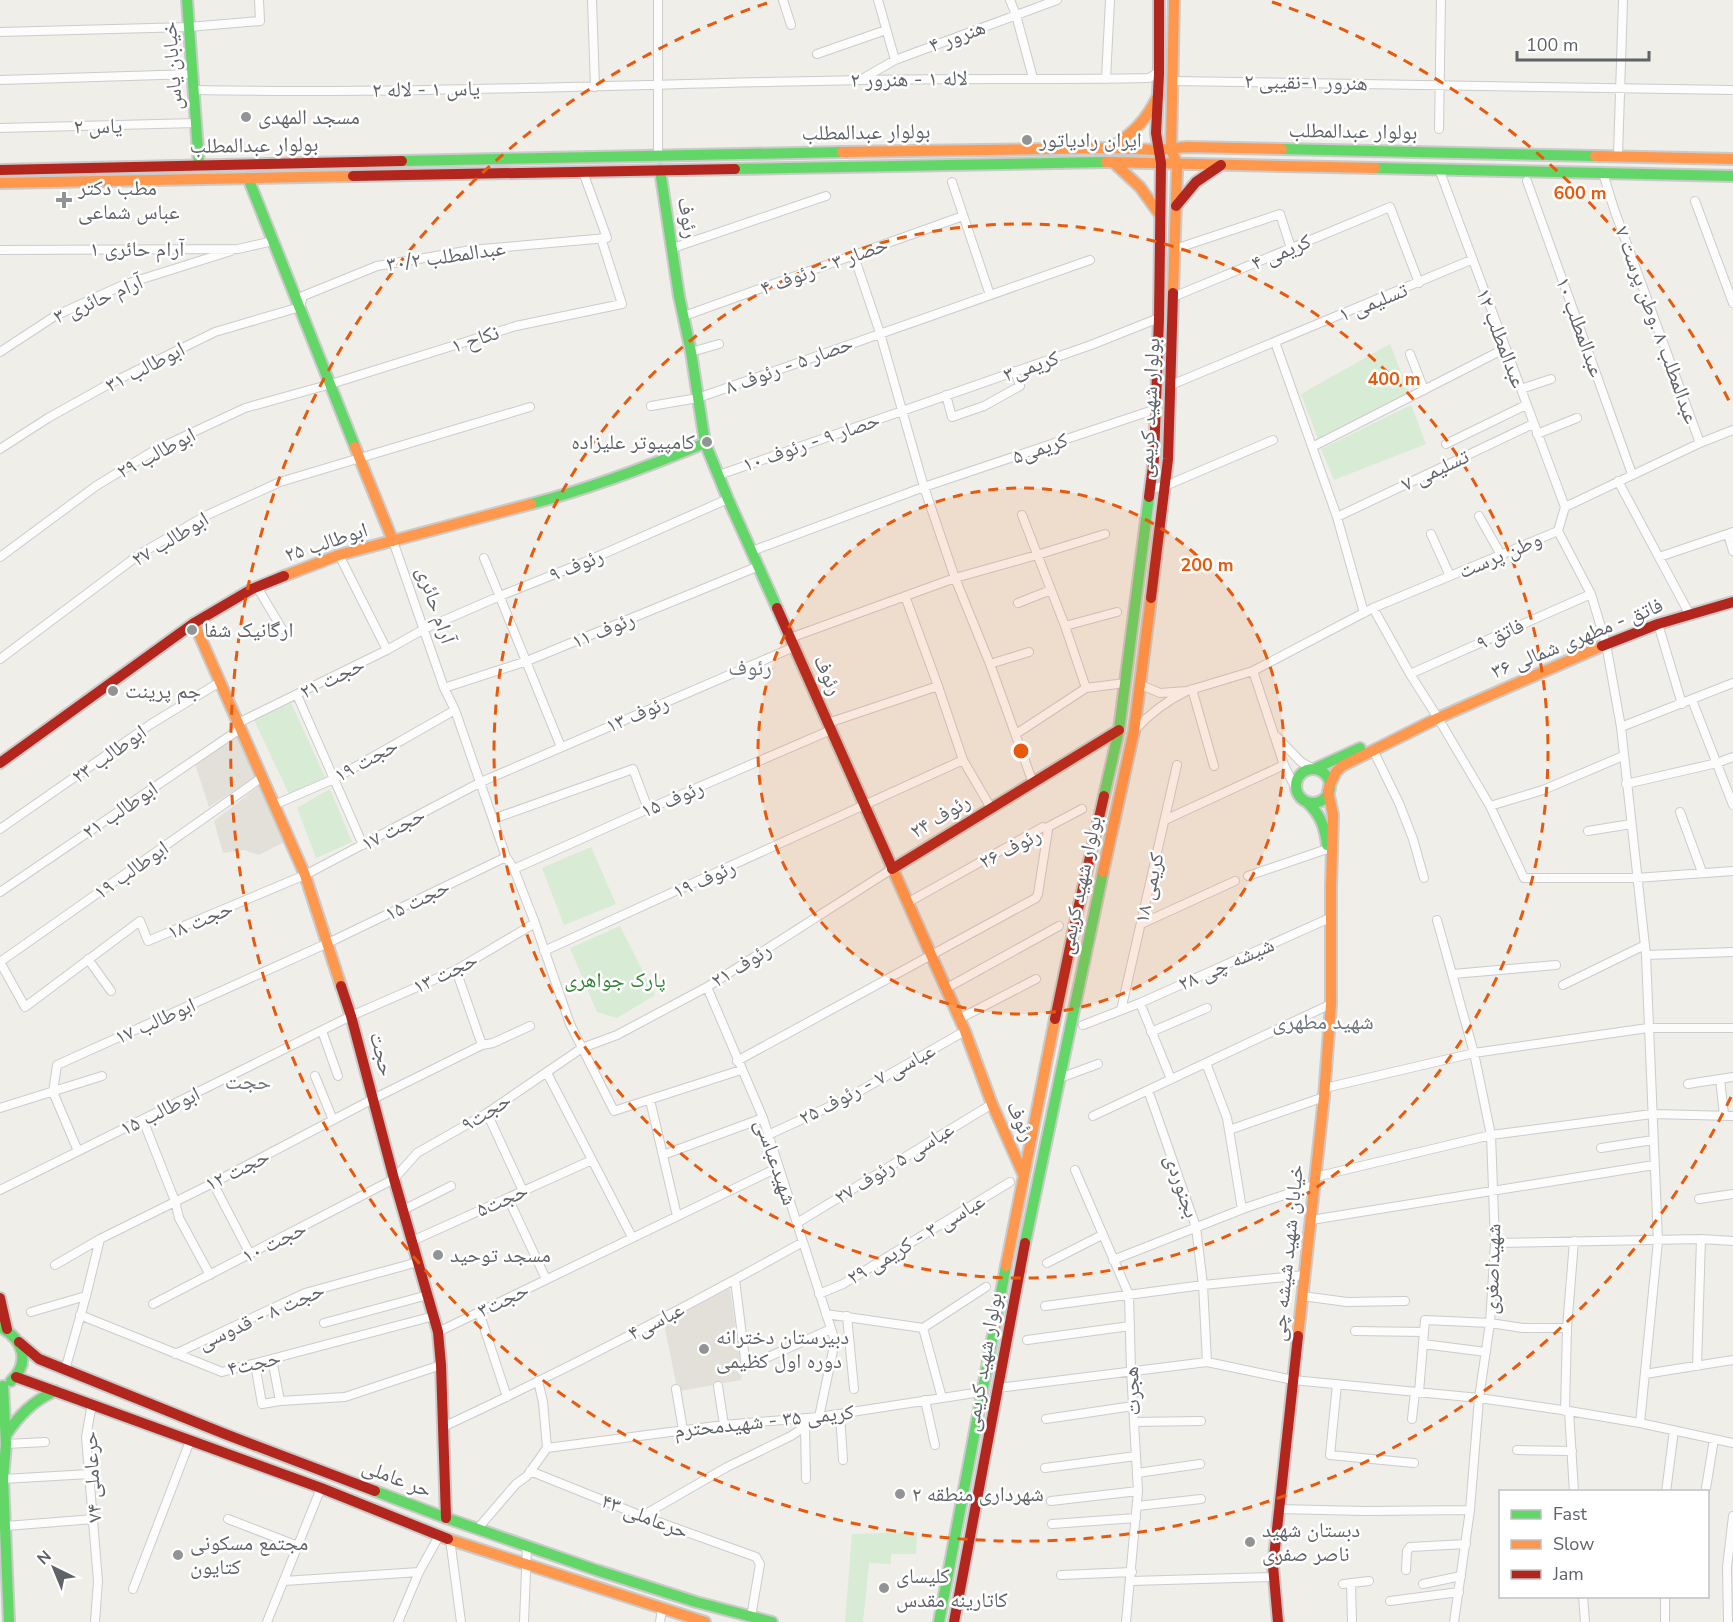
<svg xmlns="http://www.w3.org/2000/svg" width="1733" height="1622" font-family="'Nunito Sans','Noto Naskh Arabic',sans-serif">
<rect width="100%" height="100%" fill="#efeee9"/>
<path fill="#e2e0d9" d="M239,734L255,777L209,807L195,764Z
M260,785L284,842L259,855L244,850L223,853L214,821Z
M730,1288L742,1375L741,1380L680,1391L676,1383L664,1323Z"/>
<path fill="#d8ebd5" d="M1390,344L1409,393L1318,439L1301,394Z
M1411,405L1426,444L1334,480L1321,449Z
M291,703L325,777L289,794L254,720Z
M330,789L352,842L316,858L297,808Z
M591,847L616,904L564,925L542,868Z
M620,926L655,995L617,1018L597,1012L570,948Z
M917,1532L916,1554H891V1564L869,1563L863,1622H845L852,1534Z"/>
<g fill="none" stroke-linecap="round" stroke-linejoin="round">
<g stroke="#cbcccb" stroke-width="10">
<path id="street" d="M592,0L595,87
M783,0L791,25
M878,0L895,60
M1010,0L1016,15L1033,78
M0,32L189,27L260,21L259,0
M817,54L886,30
M862,79L895,60L1057,0
M1106,79L1110,0
M0,80L193,74
M1172,81L1733,90
M194,90C416,94 638,84 861,80C957,78 1053,80 1149,78L1159,72
M0,128L196,123
M1439,129L1441,0
M658,155V0
M1618,155L1623,0
M1439,169L1565,507
M1603,173L1614,209L1700,443
M1527,181L1632,474
M952,182L990,295
M1695,201L1733,303
M673,248L826,196
M1175,249L1280,214L1291,248
M0,250L238,249L273,241
M854,256L880,333L924,487L955,578L990,664L1033,783
M1173,297L1390,207L1419,283
M684,316L963,216
M1275,342L1337,517L1364,613
M0,352L55,316L123,285L231,251
M691,352L719,344
M1410,354L1424,390
M1171,385L1471,260
M1521,389L1551,379
M946,395L952,417L984,406L1020,386L1015,371
M651,406L698,398L1090,260
M1537,434L1577,418
M1446,444L1526,405
M1312,447L1506,348
M0,449L48,418L109,384L215,332L300,307L303,296L377,266L471,250L607,238L583,172
M719,475L1091,345L1159,318
M1618,481L1690,615
M1149,489L1165,486L1273,440
M1022,515L1065,626L1086,688
M1479,516L1501,555
M1337,517L1533,424
M1558,531L1591,594L1606,644L1621,727L1646,955L1658,1241L1640,1423
M1558,531L1565,507L1700,443L1733,430
M1431,534L1450,576
M1728,534L1733,551
M393,541L444,688L455,710L506,857L514,869L535,923L570,1024L614,1111L741,1070
M752,551L924,487L1156,409
M339,555L387,650
M0,557L96,486L155,450L245,408L331,384L516,326L622,304L601,238
M1659,557L1733,532
M484,558L561,747
M257,587L282,629
M905,596L938,686L963,760L991,808
M1018,603L1051,590
M1373,608L1410,674L1438,718L1490,806L1524,878H1636L1733,871
M1658,624L1682,704
M1065,626L1117,612
M790,638L955,578L1037,555L1105,534
M0,659L140,554L205,516L280,482L530,407
M990,664L1029,652
M1253,671L1284,765L1296,789
M1410,674L1591,594
M444,688L527,661L759,566
M1192,689L1214,766
M1187,691L1253,671L1373,608L1558,531
M297,695L363,845
M1692,700L1733,805
M238,723L387,650L424,629L500,596L585,562L728,499
M828,723L938,686
M1621,727L1733,683
M1134,731C1150,713 1166,701 1187,691L1160,693L1141,685
M1016,734L1086,688L1125,683
M1277,737L1301,762L1314,769
M1373,750L1399,803L1413,839L1424,878
M1626,784L1717,763L1733,757
M274,805L334,779L455,710
M1490,806L1543,790L1623,756
M1680,812L1702,872
M493,819L633,769L648,809
M1165,820L1284,765
M1046,828L1082,809
M0,829L151,724L220,682
M1588,831L1631,824
M514,869L648,809L831,730
M1248,876L1327,849
M0,892L240,729
M1437,920L1474,1053L1491,1135L1495,1243L1490,1323L1479,1398L1470,1510L1454,1622
M1141,924L1235,881
M544,951L963,760
M1646,955L1733,952
M88,959L111,991
M0,962L25,1007L140,921L148,941L305,875L481,782L794,647
M0,962L261,778
M456,970L482,1045
M1453,974L1556,965
M1563,985L1645,945
M945,989L1059,926
M1140,1003L1171,1079
M1121,1010L1177,765
M959,1019L1036,979
M1083,1025L1140,1003L1332,917
M322,1031L338,1076
M1151,1032L1207,1008
M737,1061L1036,898L1038,894L1048,830L1046,828L1043,827L907,903
M1206,1063L1227,1118L1242,1209
M547,1073L632,1237
M315,1076L333,1120
M1060,1078L1098,1064
M1720,1079L1724,1115
M1688,1084L1733,1077
M1325,1088L1474,1053L1648,1028H1733
M1148,1090L1196,1227L1203,1285L1207,1362
M53,1092L57,1065L328,943L506,857
M53,1092L78,1151
M650,1100L677,1216
M0,1108L102,1076
M487,1113L523,1191
M1093,1116L1331,1004
M143,1120L175,1201L179,1218L210,1275
M1229,1130L1324,1097
M768,1135L846,1099L965,1031
M1601,1148L1653,1140
M663,1155L763,1118
M1075,1170L1129,1295L1131,1370L1138,1491L1126,1622
M1315,1177L1491,1135L1652,1114L1733,1116
M213,1183L250,1254
M0,1190L351,1016L456,970L535,923
M508,1198L546,1279
M1699,1199L1733,1194
M403,1210L451,1186
M1311,1220L1654,1165
M797,1223L992,1104
M412,1241L592,1160
M1495,1243L1701,1239L1733,1241
M1113,1260L1248,1207L1314,1185
M1047,1263L1102,1235
M55,1265L100,1239L213,1183L373,1099L482,1045L493,1043L530,1026
M735,1280L746,1367L831,1329
M819,1294L843,1284L1010,1182
M1302,1296L1347,1302L1405,1301
M153,1304L394,1179L417,1153L487,1113L582,1048L617,1035L707,987L892,869
M1045,1306L1203,1285L1305,1275
M31,1312L86,1296
M479,1312L507,1397
M826,1314L923,1328L942,1398
M80,1315L222,1372L434,1316
M847,1316L854,1389
M324,1323L428,1295
M923,1328L986,1287
M1355,1331L1424,1332
M438,1332L779,1167
M1027,1340L1130,1326
M1423,1344L1486,1352
M175,1354L305,1293L418,1262
M272,1359L280,1401
M255,1364L262,1404L280,1401L345,1397L441,1365
M1697,1366L1701,1239
M65,1370L86,1296L100,1239
M1645,1374L1733,1360
M538,1381L543,1402L547,1448
M1337,1384L1330,1455L1414,1463
M718,1386L724,1425
M998,1388L1207,1362L1293,1380L1479,1398L1569,1411L1640,1423L1733,1443
M676,1389L683,1430
M1419,1392L1425,1320L1490,1323L1523,1328H1567
M925,1400L935,1445
M92,1404L86,1437L98,1581L95,1622
M1565,1411L1567,1328L1574,1241
M1569,1411L1574,1492
M840,1414L843,1460
M1046,1419L1133,1406
M1412,1419L1415,1392
M1134,1422L1201,1421
M805,1426L806,1479
M443,1427C565,1370 685,1308 803,1242
M6,1444L45,1442
M547,1448L724,1425L819,1417L981,1392
M1517,1450L1572,1451
M1045,1468L1136,1456
M530,1471L642,1516L756,1557L760,1564L751,1617
M1137,1473L1200,1464
M3,1479L90,1474
M1706,1488L1714,1439
M1666,1492L1674,1430
M1051,1501L1138,1491
M1137,1506L1201,1499
M1278,1509L1365,1511L1470,1510
M642,1516L727,1467L791,1436L819,1417L835,1341L763,1118L707,987
M228,1519L298,1546
M1052,1524L1136,1518
M6,1526L94,1519
M479,1527L516,1484L527,1476L547,1448
M450,1539L461,1622
M1406,1570L1407,1551L1410,1547L1466,1544
M1061,1575L1132,1572
M284,1581L419,1572
M1131,1581L1275,1577
M1351,1583L1352,1622
M1343,1584L1369,1581
M1423,1584L1461,1576
M133,1589L190,1441
M1583,1596L1585,1622
M1665,1596V1622
M1390,1601L1459,1592
M267,1622L321,1488
M398,1622L419,1572L439,1536
M524,1622L527,1546
M660,1622L662,1609
M1728,1622L1727,1567L1733,1516"/>
</g>
<g stroke="#cacaca" stroke-width="14">
<path id="fast" d="M187,0L199,165
M1282,149L1595,156
M402,161L842,152
M1375,168L1733,176
M735,169L1106,162
M660,170L679,296L691,352L705,443L728,499L777,608
M248,178L355,447
M531,504C592,488 647,467 705,443
M1314,769L1360,748
M1296 786a17 17 0 1 1 34 0a17 17 0 1 1-34 0Z
M1104,796L1119,730L1149,497
M1307,802C1320,814 1325,827 1327,845
M1025,1243L1103,872
M0,1327C23,1339 31,1362 11,1381
M3,1386L6,1444L3,1479L9,1622
M6,1435C19,1415 33,1401 55,1391
M375,1491L446,1518L596,1570L696,1602L772,1622
M939,1622L1006,1266"/>
</g>
<g stroke="#cacaca" stroke-width="14">
<path id="slow" d="M1111,148C1133,133 1146,121 1158,96
M842,152L1111,148L1156,150L1187,147L1282,149
M1595,156L1733,159
M1106,162L1375,168
M1113,162L1140,187L1160,215
M0,183L353,176
M1173,293L1177,172V163L1171,150L1174,0
M355,447L393,541
M284,576L339,555L531,504
M194,623L305,875L341,986
M1329,787L1336,772L1342,766L1438,718L1602,646
M891,865L965,1031L992,1104L1024,1176
M1103,872L1134,731L1151,598
M1006,1266L1055,1019
M1298,1336L1324,1097L1331,1004V887L1333,815L1328,791
M448,1539L705,1622"/>
</g>
<g stroke="#cacaca" stroke-width="14">
<path id="jam" d="M0,170L402,161
M353,176L735,169
M1176,206L1196,182L1221,165
M1149,497L1154,458L1159,318L1161,163L1156,133L1159,74V0
M1151,598L1168,459L1173,293
M777,608L891,865
M1602,646L1658,624L1733,602
M0,763L194,623L252,589L284,576
M892,869L1119,730
M341,986L351,1016L394,1179L438,1332L441,1365L446,1518
M1055,1019L1076,918L1104,796
M0,1298L7,1329
M19,1342L39,1359L225,1434L375,1491
M16,1377L321,1488L448,1539
M954,1622L1025,1243
M1278,1622L1273,1566L1298,1336"/>
</g>
<use href="#street" stroke="#fdfcfc" stroke-width="8"/>
<use href="#fast" stroke="#63d668" stroke-width="10"/>
<use href="#slow" stroke="#ff974d" stroke-width="10"/>
<use href="#jam" stroke="#b3261e" stroke-width="10"/>
</g>
<circle cx="1021" cy="751" r="263" fill="#e8590c" fill-opacity=".12"/>
<g fill="none" stroke="#e8590c" stroke-width="3" stroke-dasharray="10 8">
<circle cx="1021" cy="751" r="263"/>
<circle cx="1021" cy="751" r="527"/>
<path d="M1731 1097A790 790 0 1 1 770 2M1272 2A790 790 0 0 1 1731 405"/>
</g>
<g fill="#919495" stroke="#fff" stroke-width="2">
<circle cx="246" cy="117" r="6"/>
<circle cx="1027" cy="140" r="6"/>
<path d="M61 191h6v6h6v6h-6v6h-6v-6h-6v-6h6z"/>
<circle cx="707" cy="442" r="6"/>
<circle cx="192" cy="630" r="6"/>
<circle cx="113" cy="691" r="6"/>
<circle cx="438" cy="1255" r="6"/>
<circle cx="704" cy="1349" r="6"/>
<circle cx="900" cy="1494" r="6"/>
<circle cx="1250" cy="1542" r="6"/>
<circle cx="178" cy="1555" r="6"/>
<circle cx="884" cy="1588" r="6"/>
</g>
<g text-anchor="middle" stroke-width="5" stroke-linejoin="round" paint-order="stroke">
<g font-size="21" fill="#5f6368" stroke="#fff">
<text transform="translate(957 36) rotate(-20)" y="7">هنرور ۴</text>
<text transform="translate(172 66) rotate(-94)" y="7">خیابان یاس</text>
<text transform="translate(909 79) rotate(-1)" y="7">لاله ۱ - هنرور ۲</text>
<text transform="translate(1306 82) rotate(1)" y="7">هنرور ۱-نقیبی ۲</text>
<text transform="translate(426 89) rotate(-1)" y="7">یاس ۱ - لاله ۲</text>
<text transform="translate(98 126) rotate(-1)" y="7">یاس ۲</text>
<text transform="translate(1353 131) rotate(1)" y="7">بولوار عبدالمطلب</text>
<text transform="translate(866 132) rotate(-1)" y="7">بولوار عبدالمطلب</text>
<text transform="translate(254 145) rotate(-1)" y="7">بولوار عبدالمطلب</text>
<text transform="translate(688 218) rotate(81)" y="7">رئوف</text>
<text x="137" y="256">آرام حائری ۱</text>
<text transform="translate(1281 252) rotate(-23)" y="7">کریمی ۴</text>
<text transform="translate(446 256) rotate(-8)" y="7">عبدالمطلب ۳۰/۲</text>
<text transform="translate(824 266) rotate(-20)" y="7">حصار ۳ - رئوف ۴</text>
<text transform="translate(98 299) rotate(-23)" y="7">آرام حائری ۳</text>
<text transform="translate(1373 302) rotate(-22)" y="7">تسلیمی ۱</text>
<text transform="translate(1657 325) rotate(70)" y="7">عبدالمطلب ۸ .وطن پرست ۷</text>
<text transform="translate(1580 327) rotate(70)" y="7">عبدالمطلب ۱۰</text>
<text transform="translate(1501 338) rotate(69)" y="7">عبدالمطلب ۱۲</text>
<text transform="translate(475 339) rotate(-18)" y="7">نکاح ۱</text>
<text transform="translate(789 365) rotate(-20)" y="7">حصار ۵ - رئوف ۸</text>
<text transform="translate(1031 366) rotate(-19)" y="7">کریمی۳</text>
<text transform="translate(145 367) rotate(-27)" y="7">ابوطالب ۳۱</text>
<text transform="translate(1149 408) rotate(-87)" y="7">بولوار شهید کریمی</text>
<text transform="translate(811 442) rotate(-19)" y="7">حصار ۹ - رئوف ۱۰</text>
<text transform="translate(1040 448) rotate(-19)" y="7">کریمی۵</text>
<text transform="translate(156 453) rotate(-28)" y="7">ابوطالب ۲۹</text>
<text transform="translate(1435 470) rotate(-25)" y="7">تسلیمی ۷</text>
<text transform="translate(170 539) rotate(-31)" y="7">ابوطالب ۲۷</text>
<text transform="translate(326 542) rotate(-18)" y="7">ابوطالب ۲۵</text>
<text transform="translate(1500 555) rotate(-23)" y="7">وطن پرست</text>
<text transform="translate(576 565) rotate(-22)" y="7">رئوف ۹</text>
<text transform="translate(436 605) rotate(71)" y="7">آرام حائری</text>
<text transform="translate(603 630) rotate(-22)" y="7">رئوف ۱۱</text>
<text transform="translate(1500 634) rotate(-24)" y="7">فاتق ۹</text>
<text transform="translate(1577 638) rotate(-22)" y="7">فاتق - مطهری شمالی ۳۶</text>
<text transform="translate(828 675) rotate(66)" y="7">رئوف</text>
<text transform="translate(332 678) rotate(-26)" y="7">حجت ۲۱</text>
<text transform="translate(637 714) rotate(-23)" y="7">رئوف ۱۳</text>
<text transform="translate(109 754) rotate(-35)" y="7">ابوطالب ۲۳</text>
<text transform="translate(366 760) rotate(-29)" y="7">حجت ۱۹</text>
<text transform="translate(672 799) rotate(-23)" y="7">رئوف ۱۵</text>
<text transform="translate(120 810) rotate(-34)" y="7">ابوطالب ۲۱</text>
<text transform="translate(940 816) rotate(-31)" y="7">رئوف ۲۴</text>
<text transform="translate(393 829) rotate(-28)" y="7">حجت ۱۷</text>
<text transform="translate(1010 848) rotate(-27)" y="7">رئوف ۲۶</text>
<text transform="translate(131 870) rotate(-35)" y="7">ابوطالب ۱۹</text>
<text transform="translate(704 879) rotate(-24)" y="7">رئوف ۱۹</text>
<text transform="translate(1080 885) rotate(-78)" y="7">بولوار شهید کریمی</text>
<text transform="translate(1149 888) rotate(-77)" y="7">کریمی ۱۸</text>
<text transform="translate(417 900) rotate(-26)" y="7">حجت ۱۵</text>
<text transform="translate(200 920) rotate(-23)" y="7">حجت ۱۸</text>
<text transform="translate(1226 964) rotate(-24)" y="7">شیشه چی ۲۸</text>
<text transform="translate(741 965) rotate(-32)" y="7">رئوف ۲۱</text>
<text transform="translate(445 973) rotate(-26)" y="7">حجت ۱۳</text>
<text transform="translate(155 1021) rotate(-24)" y="7">ابوطالب ۱۷</text>
<text transform="translate(382 1054) rotate(75)" y="7">حجت</text>
<text transform="translate(867 1084) rotate(-28)" y="7">عباسی ۷ - رئوف ۲۵</text>
<text transform="translate(160 1111) rotate(-26)" y="7">ابوطالب ۱۵</text>
<text transform="translate(486 1112) rotate(-32)" y="7">حجت۹</text>
<text transform="translate(1021 1121) rotate(66)" y="7">رئوف</text>
<text transform="translate(776 1162) rotate(71)" y="7">شهیدعباسی</text>
<text transform="translate(894 1163) rotate(-32)" y="7">عباسی ۵ رئوف ۲۷</text>
<text transform="translate(237 1170) rotate(-27)" y="7">حجت ۱۲</text>
<text transform="translate(1182 1186) rotate(71)" y="7">بجنوردی</text>
<text transform="translate(502 1200) rotate(-24)" y="7">حجت۵</text>
<text transform="translate(916 1239) rotate(-31)" y="7">عباسی ۳ - کریمی ۲۹</text>
<text transform="translate(274 1242) rotate(-27)" y="7">حجت ۱۰</text>
<text transform="translate(1287 1253) rotate(-84)" y="7">خیابان شهید شیشه چی</text>
<text transform="translate(1492 1269) rotate(-88)" y="7">شهیداصغری</text>
<text transform="translate(503 1300) rotate(-26)" y="7">حجت۳</text>
<text transform="translate(261 1316) rotate(-24)" y="7">حجت ۸ - قدوسی</text>
<text transform="translate(656 1321) rotate(-27)" y="7">عباسی۴</text>
<text transform="translate(983 1362) rotate(-80)" y="7">بولوار شهید کریمی</text>
<text transform="translate(254 1363) rotate(-13)" y="7">حجت۴</text>
<text transform="translate(1132 1391) rotate(-93)" y="7">هجرت</text>
<text transform="translate(764 1421) rotate(-6)" y="7">کریمی ۳۵ - شهیدمحترم</text>
<text transform="translate(92 1477) rotate(-93)" y="7">حرعاملی ۷۴</text>
<text transform="translate(397 1478) rotate(21)" y="7">حر عاملی</text>
<text transform="translate(645 1516) rotate(21)" y="7">حرعاملی ۴۳</text>
</g>
<g font-size="21" fill="#5f6368" stroke="#fff" text-anchor="start">
<text x="258" y="124">مسجد المهدی</text>
<text x="1039" y="147">ایران رادیاتور</text>
<text x="78" y="195">مطب دکتر<tspan x="78" dy="24">عباس شماعی</tspan></text>
<text x="695" y="449" text-anchor="end">کامپیوتر علیزاده</text>
<text x="204" y="637">ارگانیک شفا</text>
<text x="125" y="698">جم پرینت</text>
<text x="450" y="1262">مسجد توحید</text>
<text x="716" y="1344">دبیرستان دخترانه<tspan x="716" dy="24">دوره اول کظیمی</tspan></text>
<text x="912" y="1501">شهرداری منطقه ۲</text>
<text x="1262" y="1537">دبستان شهید<tspan x="1262" dy="24">ناصر صفری</tspan></text>
<text x="190" y="1550">مجتمع مسکونی<tspan x="190" dy="24">کتایون</tspan></text>
<text x="896" y="1583">کلیسای<tspan x="896" dy="24">کاتارینه مقدس</tspan></text>
</g>
<g font-size="21" fill="#338235" stroke="#fff">
<text x="615" y="987">پارک جواهری</text>
</g>
<g font-size="22" fill="#6f757a" stroke="#fff">
<text x="750" y="675">رئوف</text>
<text x="1323" y="1029">شهید مطهری</text>
<text x="248" y="1089">حجت</text>
</g>
</g>
<circle cx="1021" cy="751" r="9" fill="#e8590c" stroke="#fff" stroke-width="3"/>
<g font-size="18" text-anchor="middle" font-weight="bold" fill="#e8590c" stroke="#fff" stroke-width="5" stroke-linejoin="round" paint-order="stroke">
<text x="1580" y="199">600 m</text>
<text x="1394" y="385">400 m</text>
<text x="1207" y="571">200 m</text>
</g>
<rect x="1499" y="1490" width="210" height="108" fill="#ffffff" stroke="#bfc1c3" stroke-width="1.5"/>
<rect x="1511" y="1510" width="30" height="9" fill="#63d668" stroke="#bfc1c3" stroke-width="1.5"/>
<text x="1553" y="1520" font-size="18" fill="#5f6368">Fast</text>
<rect x="1511" y="1540" width="30" height="9" fill="#ff974d" stroke="#bfc1c3" stroke-width="1.5"/>
<text x="1553" y="1550" font-size="18" fill="#5f6368">Slow</text>
<rect x="1511" y="1570" width="30" height="9" fill="#b3261e" stroke="#bfc1c3" stroke-width="1.5"/>
<text x="1553" y="1580" font-size="18" fill="#5f6368">Jam</text>
<g transform="translate(54 1568) rotate(317)" stroke="#ffffff" stroke-width="4.5" paint-order="stroke">
<path d="M0-4.5L10 22L0 15L-10 22Z" fill="#5f6368"/>
<text y="-9" font-size="16" font-weight="bold" text-anchor="middle" fill="#5f6368">N</text>
</g>
<path d="M1517 51v9h132v-9" fill="none" stroke="#5f6368" stroke-width="3"/>
<text x="1526" y="51" font-size="18" fill="#5f6368" stroke="#ffffff" stroke-width="4.5" paint-order="stroke">100 m</text>
</svg>
